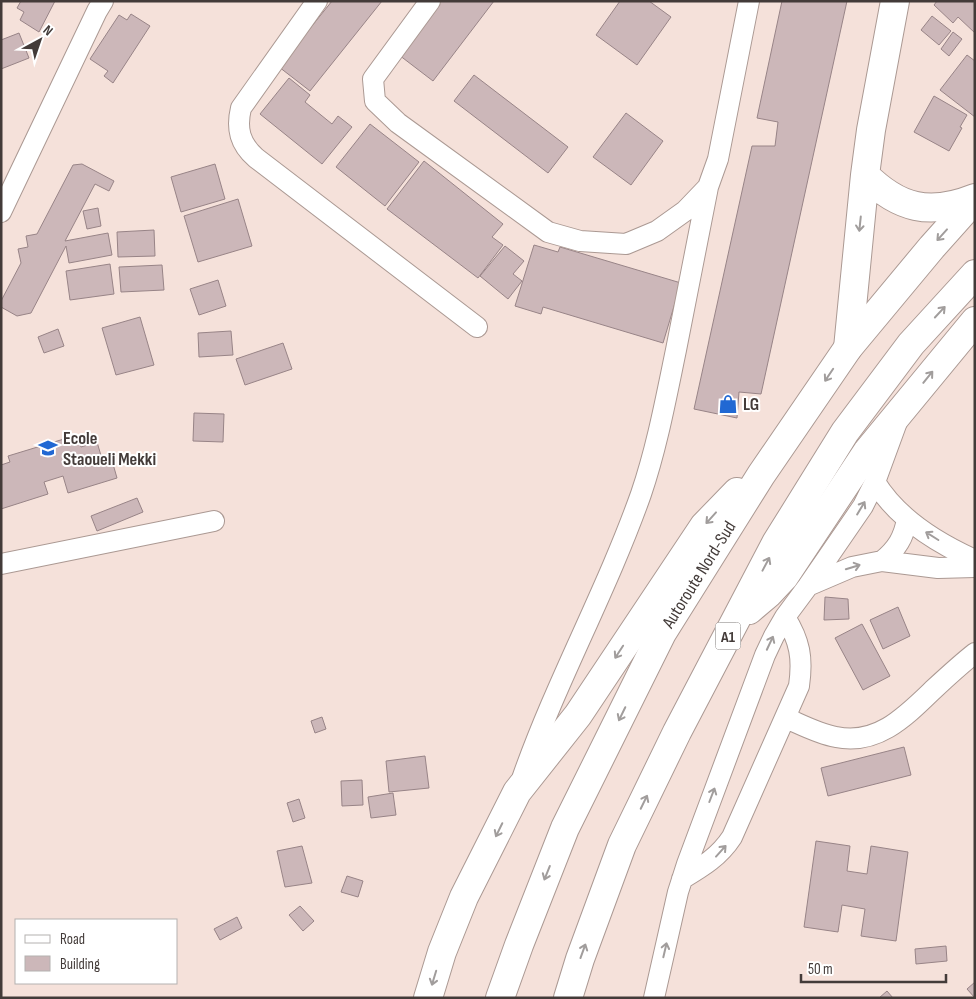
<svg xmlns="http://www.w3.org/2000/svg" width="976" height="999" font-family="'Sofia Sans Condensed',sans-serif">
<rect width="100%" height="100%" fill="#f5e1da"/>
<path fill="#ccb7b9" stroke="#988487" d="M21,1H55L39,32L20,20L24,12L17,8Z
M332,1H382L310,91L279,67Z
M439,1H494L433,81L399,55Z
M620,1H649L671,17L637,65L596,35Z
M782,1H847L761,394L739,392L737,418L694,409L752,146H775L778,122L757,118Z
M937,1H975V33L958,17L953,23L934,5Z
M131,14L150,26L113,83L104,76L108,71L90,59L119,15L127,20Z
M932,16L951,31L939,45L921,30Z
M953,32L962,39L949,56L941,49Z
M19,33L29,58L1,69V40Z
M967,55L975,61V117L940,90Z
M474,75L568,147L548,173L454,101Z
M289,78L310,95L305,102L332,124L338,116L352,127L322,164L260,114Z
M934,96L967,115L960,127L962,128L949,151L914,132Z
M626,113L663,141L631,185L593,157Z
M370,124L419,162L385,206L336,167Z
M424,161L503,224L492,237L503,245L478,278L387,209Z
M82,164L114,181L109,191L95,184L65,241L108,233L112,255L69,263L66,246L31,313L17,316L1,307V301L21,263L18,249L28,247L26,236L37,234L73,165Z
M215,164L225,199L181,212L171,177Z
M238,199L252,246L198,262L184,216Z
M98,208L101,226L87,229L83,211Z
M154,230L155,256L118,257L117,232Z
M534,245L558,252L560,247L681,283L663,343L543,307L541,314L515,306Z
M505,246L524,261L513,274L522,281L508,299L480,276Z
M110,264L114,294L70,300L66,271Z
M162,265L164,290L121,292L119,267Z
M218,280L226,306L199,315L190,289Z
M140,317L154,365L116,375L102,328Z
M58,329L64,346L44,353L38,337Z
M231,331L233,355L199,357L198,333Z
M283,343L292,369L245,385L236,359Z
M194,413L224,414L223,442L193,441Z
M77,435L81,447L97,442L102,459L111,457L117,478L68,493L63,476L44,482L48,494L1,509V465L10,462L8,456Z
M137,498L143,512L97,531L91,516Z
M825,597L848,599L849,619L824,620Z
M898,607L910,636L883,649L870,620Z
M862,624L890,676L863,690L835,638Z
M322,717L326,729L315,733L311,721Z
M904,747L911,775L828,796L821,768Z
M425,756L429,788L389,792L386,761Z
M362,780L363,805L342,806L341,781Z
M393,793L396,815L371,818L368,797Z
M299,799L305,818L293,822L287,803Z
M816,841L850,846L847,871L867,874L871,846L908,852L896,941L861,936L865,909L842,905L838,932L804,927Z
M302,846L312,883L285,887L277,851Z
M347,876L363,881L358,897L341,892Z
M300,906L314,921L303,931L289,915Z
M237,917L242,928L220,940L214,929Z
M946,946L947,961L916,964L915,949Z
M975,982V998L967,989Z
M887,991L893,998H879Z"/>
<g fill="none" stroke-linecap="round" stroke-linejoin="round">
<g stroke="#ab9993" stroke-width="22">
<path id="street" d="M317,1L241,108C236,129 240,144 256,158L477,327
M430,1L373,79L375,101L398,123L548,232L580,241L626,244L657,231L685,211L708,187L718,159L749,1
M1,212L97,11L103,1
M875,482C897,518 937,543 975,560
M882,561C897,549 904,537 907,519
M1,564L214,521
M810,585L852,567L882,561L938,568L975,567
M786,718C802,725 819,734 836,737C878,746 907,715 935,688C948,676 961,664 975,653
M523,776C557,680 607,590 641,494C657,447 666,398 676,350C687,296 697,241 708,187
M682,879C702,867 719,857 732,837L799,686C803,658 800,641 785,617
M654,998L678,892L687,864L765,655L774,636L785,617L808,586L863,506L875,482L897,422"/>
</g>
<g stroke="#ab9993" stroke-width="30">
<path id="secondary" d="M865,175C899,209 930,216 975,198
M848,348L865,175L871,130L895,1"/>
</g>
<g stroke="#ab9993" stroke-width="30">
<g id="highway">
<path d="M749,610L769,593L784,577L867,452L975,321"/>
<path d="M428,998L442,952L464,897L517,792L578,715L704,526L737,492"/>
<path id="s1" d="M500,998L519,945L565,828L662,633L761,475L848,348L932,247L975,199"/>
<path d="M568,998L580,959L622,845L677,732L776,543L845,432L911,344L975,274"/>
</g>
</g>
<use href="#street" stroke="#fff" stroke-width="20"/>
<use href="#secondary" stroke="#fff" stroke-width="28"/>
<use href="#highway" stroke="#fff" stroke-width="28"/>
</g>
<defs><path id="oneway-shaft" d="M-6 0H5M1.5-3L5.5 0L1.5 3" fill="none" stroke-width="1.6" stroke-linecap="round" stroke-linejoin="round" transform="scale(1.25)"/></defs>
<g stroke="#a19d9c">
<use href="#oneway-shaft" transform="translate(860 224) rotate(96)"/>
<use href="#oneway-shaft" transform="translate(942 235) rotate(132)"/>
<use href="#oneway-shaft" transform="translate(940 312) rotate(-47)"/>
<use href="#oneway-shaft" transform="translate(829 375) rotate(124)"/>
<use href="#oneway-shaft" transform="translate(928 377) rotate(-51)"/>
<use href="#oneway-shaft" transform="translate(861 508) rotate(-59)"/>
<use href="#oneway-shaft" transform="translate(711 518) rotate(132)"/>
<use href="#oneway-shaft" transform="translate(932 536) rotate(-148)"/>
<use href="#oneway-shaft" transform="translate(766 564) rotate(-62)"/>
<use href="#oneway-shaft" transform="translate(853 567) rotate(-17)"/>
<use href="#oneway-shaft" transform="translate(770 643) rotate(-65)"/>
<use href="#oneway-shaft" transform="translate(619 652) rotate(123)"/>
<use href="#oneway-shaft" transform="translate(622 714) rotate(116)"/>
<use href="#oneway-shaft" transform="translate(712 795) rotate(-69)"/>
<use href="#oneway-shaft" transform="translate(644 802) rotate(-64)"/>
<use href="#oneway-shaft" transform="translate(499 830) rotate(116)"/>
<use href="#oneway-shaft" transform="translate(721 851) rotate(-48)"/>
<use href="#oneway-shaft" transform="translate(547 873) rotate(112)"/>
<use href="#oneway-shaft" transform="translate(665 950) rotate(-77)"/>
<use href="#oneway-shaft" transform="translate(583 951) rotate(-70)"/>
<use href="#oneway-shaft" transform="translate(434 978) rotate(107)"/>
</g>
<defs>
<g id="shop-bare" transform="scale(1.5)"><path d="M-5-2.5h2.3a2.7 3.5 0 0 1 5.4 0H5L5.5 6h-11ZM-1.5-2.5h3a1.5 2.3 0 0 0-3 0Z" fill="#2168d3" stroke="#fff" stroke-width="2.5" paint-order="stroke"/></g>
<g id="school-bare" transform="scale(1.5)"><path d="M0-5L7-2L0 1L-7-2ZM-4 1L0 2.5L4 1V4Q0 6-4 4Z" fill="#2168d3" stroke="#fff" stroke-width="2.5" paint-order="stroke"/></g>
</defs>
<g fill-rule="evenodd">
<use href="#shop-bare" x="728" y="404"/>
<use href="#school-bare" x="48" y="448"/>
</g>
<g text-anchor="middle" stroke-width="4" stroke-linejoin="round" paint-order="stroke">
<rect fill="#fff" stroke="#7b7674" stroke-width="1" x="715.5" y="622.5" width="25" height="27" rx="4"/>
<g font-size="16" font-weight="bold" fill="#433b39">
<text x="728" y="642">A1</text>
</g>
<g font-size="18" font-weight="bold" fill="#433b39" stroke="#fff" text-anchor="start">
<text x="743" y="410">LG</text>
<text x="63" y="444">Ecole<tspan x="63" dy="21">Staoueli Mekki</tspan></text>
</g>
<g font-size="18" fill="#433b39" stroke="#fff">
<text dy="6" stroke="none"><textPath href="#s1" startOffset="469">Autoroute Nord-Sud</textPath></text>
</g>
</g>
<rect width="976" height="999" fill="none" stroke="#433b39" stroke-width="5"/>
<rect x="15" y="919" width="162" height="65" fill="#ffffff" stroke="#b4b1b0"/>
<rect x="25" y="935" width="25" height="8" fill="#ffffff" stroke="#b4b1b0"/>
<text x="60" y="944" font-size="15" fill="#433b39">Road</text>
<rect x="25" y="956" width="25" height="15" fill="#ccb7b9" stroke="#b4b1b0"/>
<text x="60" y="969" font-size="15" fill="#433b39">Building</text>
<g transform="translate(40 40) rotate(40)" stroke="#ffffff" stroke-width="4" paint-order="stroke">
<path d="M0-4L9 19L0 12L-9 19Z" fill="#433b39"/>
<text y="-8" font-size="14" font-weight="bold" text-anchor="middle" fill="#433b39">N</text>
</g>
<path d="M801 974v8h145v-8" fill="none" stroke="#433b39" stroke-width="2.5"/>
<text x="808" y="974" font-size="15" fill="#433b39" stroke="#ffffff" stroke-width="4" paint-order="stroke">50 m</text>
</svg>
